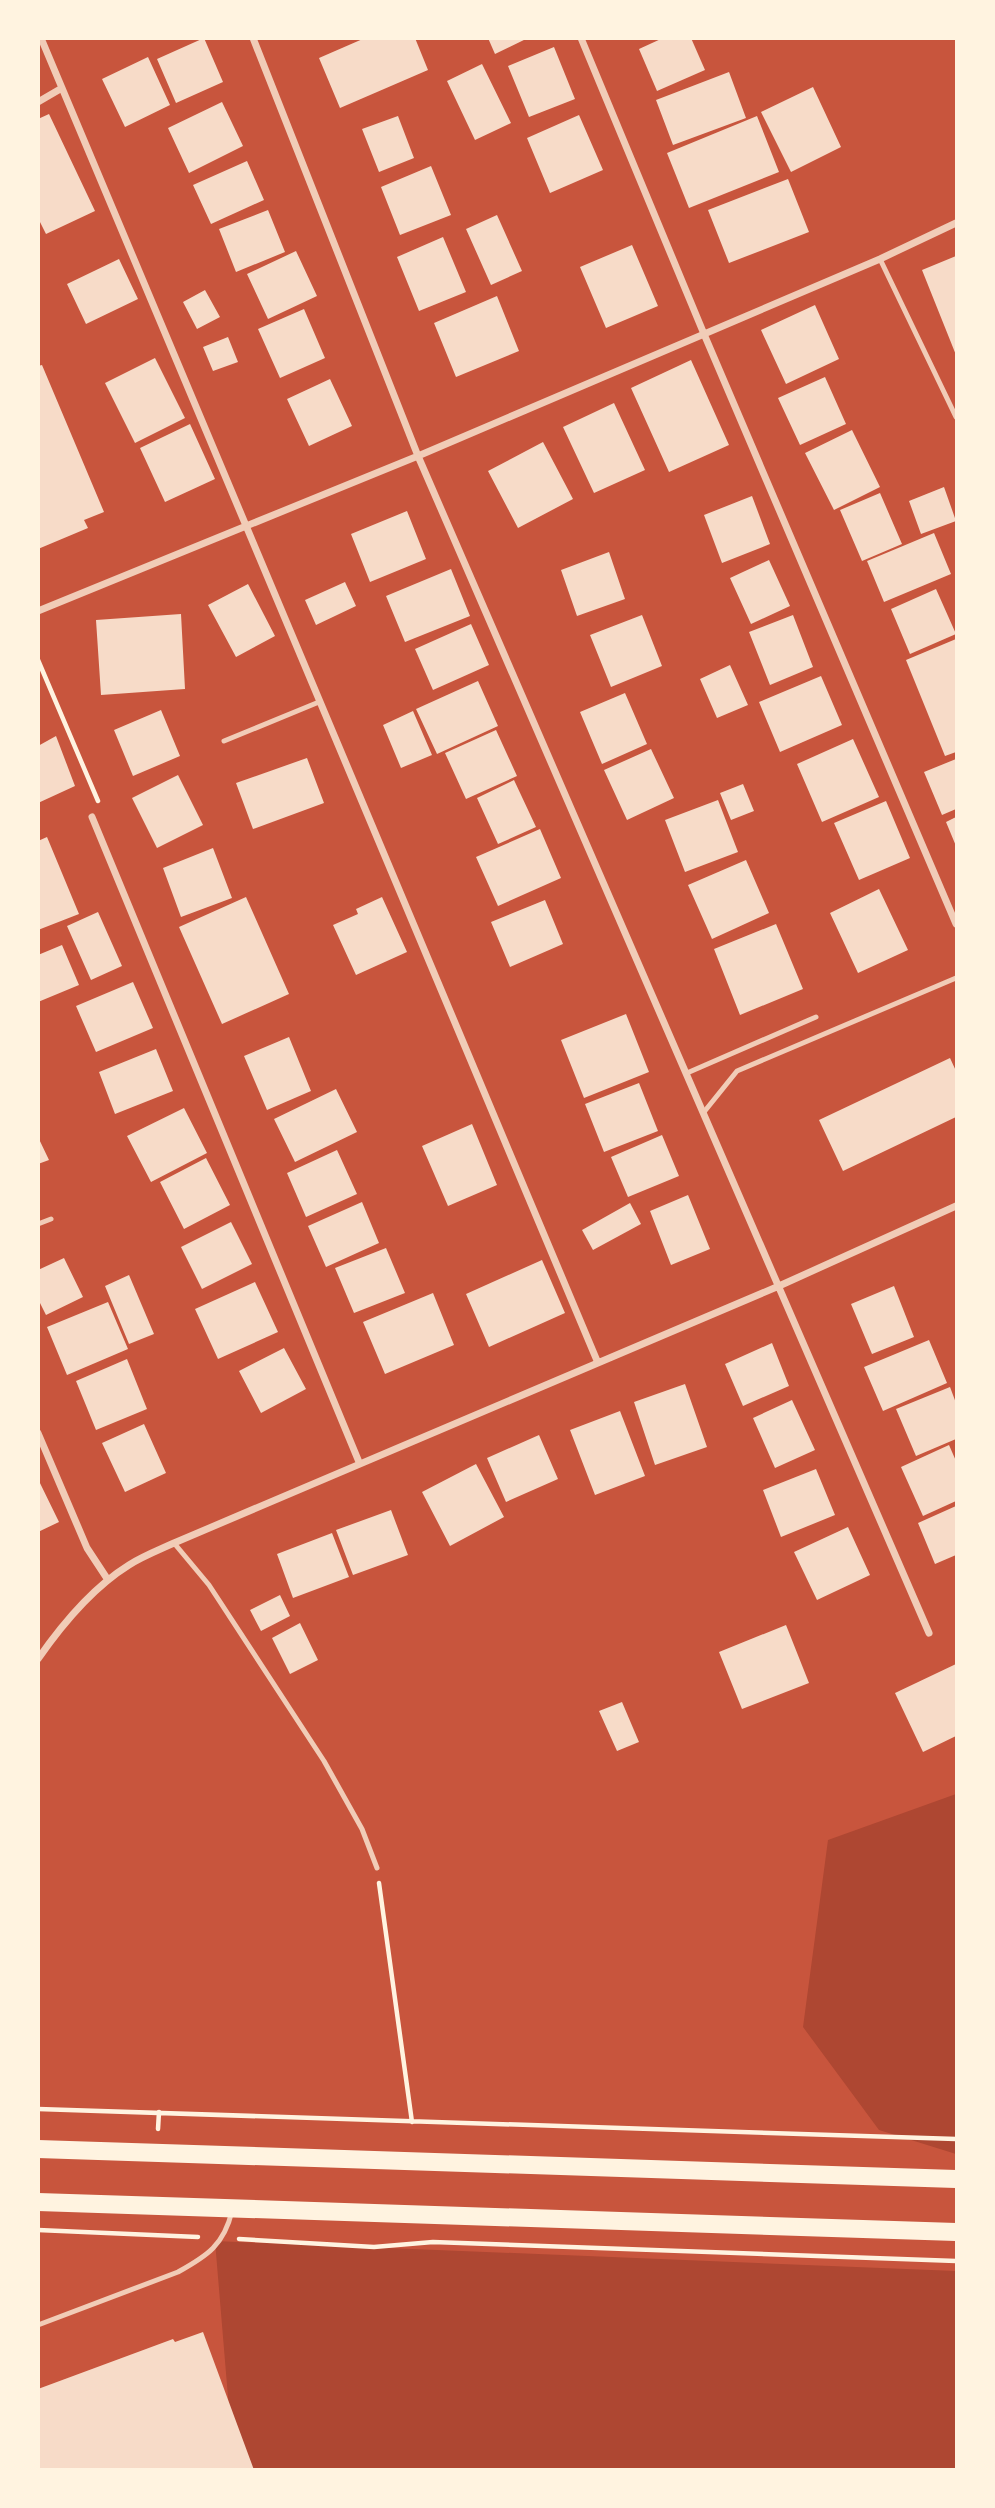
<svg xmlns="http://www.w3.org/2000/svg" width="995" height="2508" font-family="Ubuntu,sans-serif">
<rect width="100%" height="100%" fill="#c8553d"/>
<path fill="#ae4732" d="M956,1794V2154L879,2130L803,2027L828,1840Z
M215,2241L956,2271V2469H234Z"/>
<path fill="#f7dbc8" d="M204,38L223,82L176,103L157,59Z
M365,38H415L428,70L340,108L319,58Z
M488,38H528L495,54Z
M663,38H691L705,70L657,91L639,49Z
M554,47L575,99L529,117L508,66Z
M148,57L170,105L125,127L102,79Z
M482,64L511,123L475,140L447,81Z
M729,72L746,118L673,145L656,100Z
M813,87L841,147L791,172L761,112Z
M222,102L243,146L189,173L168,128Z
M49,114L95,211L46,234L38,218V119Z
M579,115L603,170L550,193L527,138Z
M398,116L414,158L379,172L362,129Z
M757,116L779,172L689,208L667,153Z
M247,161L264,200L211,224L193,185Z
M431,166L451,215L400,235L381,187Z
M788,179L809,232L729,263L708,210Z
M268,210L285,252L236,272L219,229Z
M497,215L522,271L491,285L466,229Z
M443,237L466,292L419,311L397,257Z
M632,245L658,306L606,328L580,267Z
M296,251L317,296L268,319L247,274Z
M956,256V355L922,270Z
M119,259L138,299L86,324L67,284Z
M205,290L220,317L197,329L183,302Z
M497,296L519,351L456,377L434,323Z
M815,305L839,359L786,384L761,330Z
M304,309L325,358L280,378L258,329Z
M228,337L238,362L213,371L203,347Z
M155,358L185,418L135,443L105,383Z
M691,360L729,445L669,472L631,388Z
M42,365L104,512L84,520L88,528L38,549V366Z
M825,377L846,424L800,445L778,398Z
M330,379L352,426L309,446L287,399Z
M614,403L645,470L594,493L563,427Z
M190,424L215,479L165,502L140,448Z
M852,430L880,487L834,510L805,453Z
M543,442L573,499L518,528L488,471Z
M944,487L956,521L921,534L909,501Z
M880,493L902,544L862,561L840,510Z
M752,496L770,544L722,563L704,515Z
M407,511L426,559L370,582L351,534Z
M934,533L951,574L884,602L867,561Z
M609,552L625,599L577,616L561,570Z
M769,560L790,606L751,624L730,578Z
M451,569L470,616L405,642L386,596Z
M345,582L356,606L316,625L305,600Z
M248,584L275,636L236,657L208,605Z
M936,589L956,634L910,654L891,609Z
M181,614L185,689L101,695L96,620Z
M642,615L662,666L611,687L590,635Z
M793,615L813,667L770,685L749,632Z
M471,624L489,665L433,690L415,649Z
M956,639V752L945,756L906,660Z
M730,665L748,705L717,718L700,679Z
M821,676L842,725L780,752L759,702Z
M478,681L498,726L437,754L416,709Z
M625,693L647,744L602,764L580,712Z
M161,710L180,756L133,776L114,730Z
M413,711L432,755L401,768L383,725Z
M496,730L517,776L466,799L445,753Z
M56,736L75,786L38,803V746Z
M853,739L879,797L822,822L797,764Z
M651,749L674,798L627,820L604,770Z
M307,758L324,803L253,829L236,783Z
M956,759V809L942,815L924,772Z
M178,775L203,825L157,848L132,798Z
M514,780L536,827L498,844L477,798Z
M743,784L754,811L731,820L720,793Z
M718,800L738,852L685,872L665,820Z
M886,801L910,858L859,880L834,823Z
M956,817V846L946,822Z
M540,829L561,878L498,906L476,857Z
M47,837L79,914L38,930V841Z
M213,848L232,898L181,917L163,868Z
M746,860L769,913L712,939L688,885Z
M879,889L908,950L858,973L830,913Z
M246,897L289,994L222,1024L179,927Z
M382,897L407,952L356,975L333,925L358,914L356,909Z
M545,900L563,944L510,967L491,922Z
M98,912L122,966L91,980L67,926Z
M776,924L803,989L740,1015L714,949Z
M62,945L79,985L38,1002V955Z
M133,982L153,1028L96,1052L76,1006Z
M626,1014L649,1072L584,1098L561,1040Z
M289,1037L311,1091L267,1110L244,1056Z
M156,1049L173,1091L115,1114L99,1072Z
M950,1058L956,1071V1117L843,1171L819,1120Z
M639,1083L658,1131L604,1152L585,1104Z
M336,1089L357,1132L295,1162L274,1119Z
M184,1108L207,1153L151,1182L127,1136Z
M472,1124L497,1185L448,1206L422,1146Z
M662,1135L679,1176L628,1197L611,1157Z
M38,1137L49,1160L38,1164Z
M337,1150L357,1194L306,1217L287,1173Z
M206,1158L230,1205L184,1229L160,1182Z
M688,1195L710,1249L671,1265L650,1211Z
M362,1202L379,1243L326,1267L308,1226Z
M630,1203L641,1224L593,1250L582,1230Z
M231,1222L252,1264L202,1289L181,1247Z
M386,1248L405,1293L354,1313L335,1268Z
M64,1258L83,1297L46,1315L38,1299V1270Z
M542,1260L565,1313L489,1347L466,1294Z
M129,1275L154,1334L129,1344L105,1286Z
M255,1282L278,1332L218,1359L195,1309Z
M894,1286L914,1337L872,1354L851,1304Z
M433,1293L454,1345L385,1374L363,1322Z
M108,1302L128,1349L67,1375L47,1327Z
M929,1340L947,1383L883,1411L864,1367Z
M772,1343L789,1386L743,1406L725,1364Z
M284,1348L306,1389L261,1413L239,1371Z
M127,1359L147,1409L96,1430L76,1381Z
M685,1384L707,1447L655,1465L634,1402Z
M950,1387L956,1403V1439L916,1456L896,1409Z
M792,1400L815,1450L775,1468L753,1418Z
M620,1411L645,1476L595,1495L570,1430Z
M144,1424L166,1473L125,1492L102,1443Z
M539,1435L558,1479L506,1502L487,1458Z
M949,1445L956,1461V1501L923,1516L901,1467Z
M476,1464L504,1517L450,1546L422,1492Z
M816,1469L835,1515L781,1537L763,1490Z
M38,1479L59,1522L38,1532Z
M956,1506V1555L935,1564L918,1523Z
M391,1510L408,1555L353,1575L336,1530Z
M848,1527L870,1575L817,1600L794,1552Z
M332,1533L349,1577L293,1598L277,1554Z
M280,1595L290,1616L261,1631L250,1610Z
M300,1623L318,1660L290,1674L272,1638Z
M786,1625L809,1683L742,1709L719,1652Z
M956,1664V1736L923,1752L895,1693Z
M622,1702L639,1742L617,1751L599,1711Z
M203,2332L254,2470H38V2389L173,2339L175,2342Z"/>
<g fill="none" stroke-linecap="round" stroke-linejoin="round">
<path stroke="#fff3e0" stroke-width="4.5" d="M38,660L98,801
M379,1883L412,2122
M38,2109L956,2139
M158,2129L159,2112
M38,2230L198,2237
M239,2239L374,2247L433,2242L956,2261"/>
<path stroke="#f1ccb7" stroke-width="5" d="M880,259L956,417
M224,741L319,702
M687,1073L816,1017
M704,1112L737,1071L956,978
M38,1224L51,1219
M174,1543L209,1585L324,1761L362,1829L377,1868
M38,2325L178,2272C207,2256 224,2245 232,2211"/>
<path stroke="#f1ccb7" stroke-width="7" d="M41,38L598,1363
M253,38L418,456L929,1633
M581,38L704,334L956,924
M38,102L62,88
M38,611L418,456L880,259L956,223
M92,817L359,1462
M38,1433L87,1548L108,1580
M38,1659C63,1623 92,1588 129,1565C143,1556 159,1550 174,1543L779,1286L956,1206"/>
<path stroke="#fff3e0" stroke-width="18" d="M38,2149L956,2179
M38,2202L956,2232"/>
</g>
<rect width="995" height="2508" fill="none" stroke="#fff3e0" stroke-width="80"/>
</svg>
